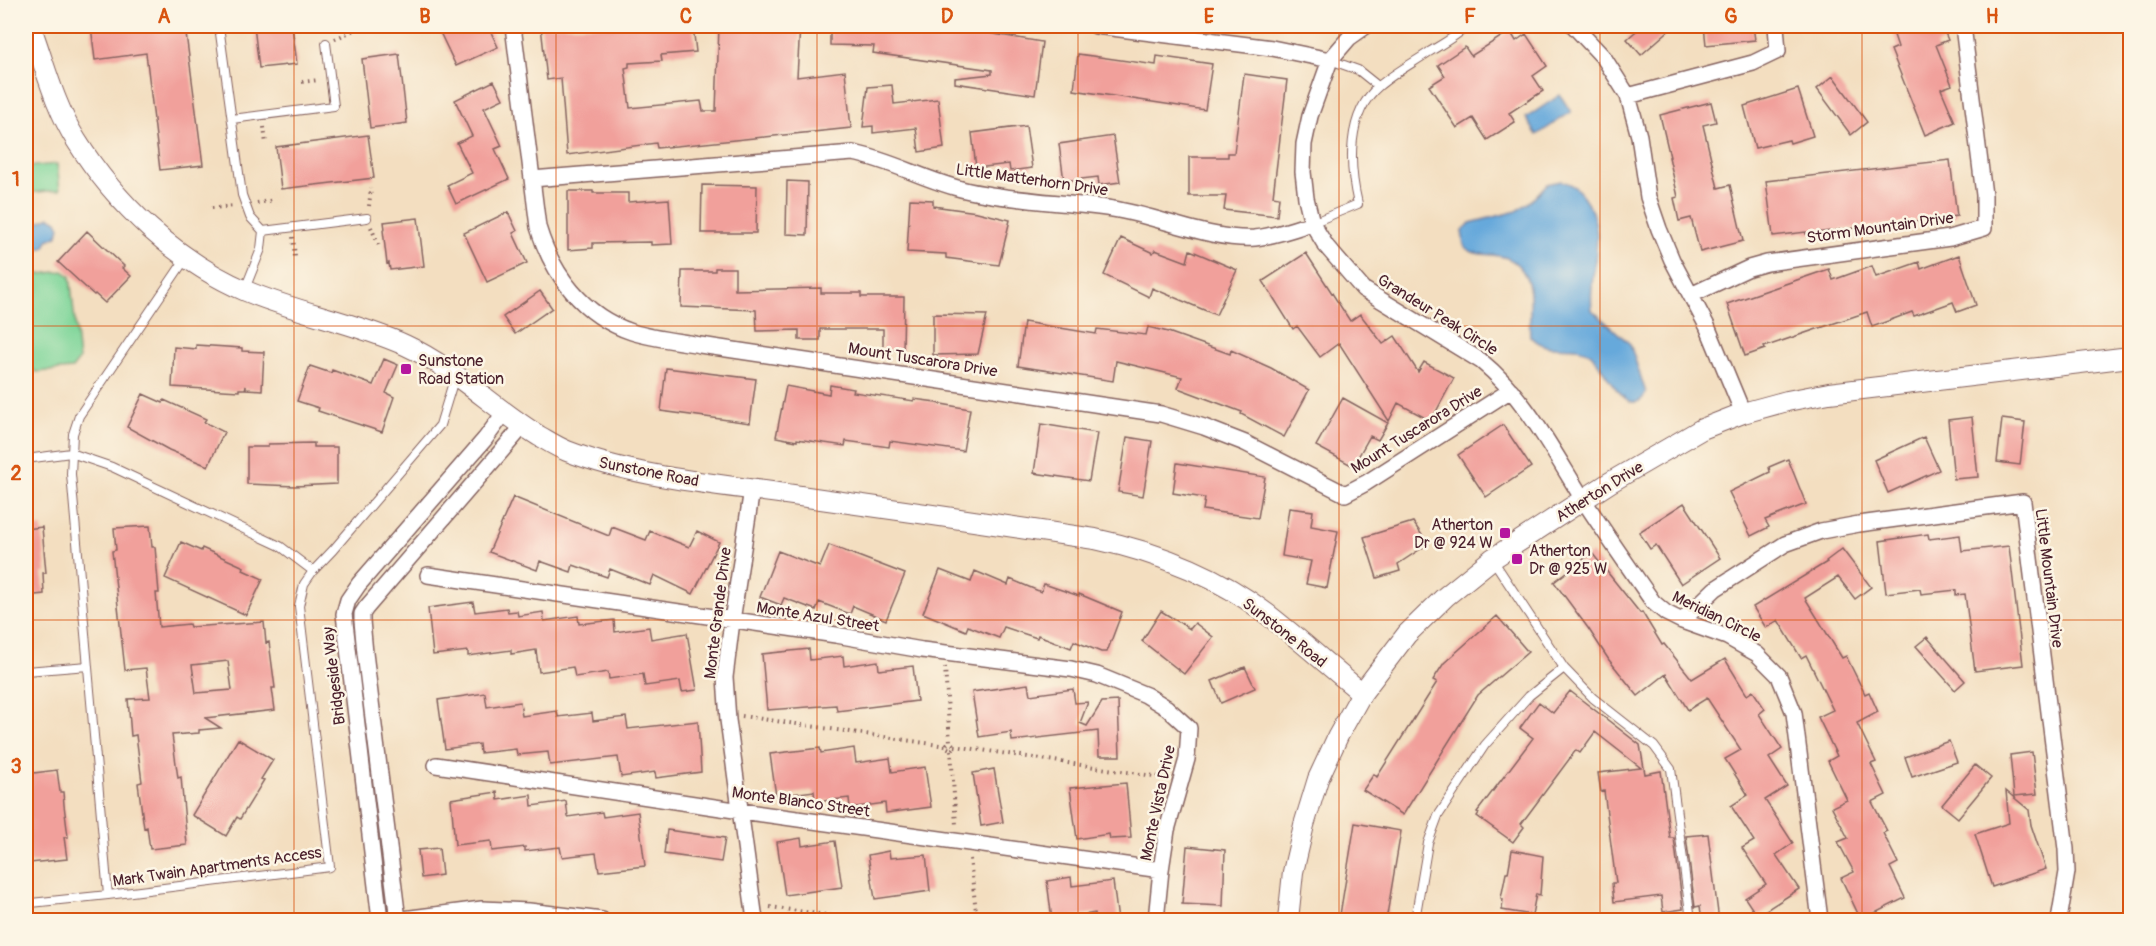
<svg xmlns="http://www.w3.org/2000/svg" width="2156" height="946" font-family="Pangolin,sans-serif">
<rect width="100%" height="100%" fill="#fcf5e5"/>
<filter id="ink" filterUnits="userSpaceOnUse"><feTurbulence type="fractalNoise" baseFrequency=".0167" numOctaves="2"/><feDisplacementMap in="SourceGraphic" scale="12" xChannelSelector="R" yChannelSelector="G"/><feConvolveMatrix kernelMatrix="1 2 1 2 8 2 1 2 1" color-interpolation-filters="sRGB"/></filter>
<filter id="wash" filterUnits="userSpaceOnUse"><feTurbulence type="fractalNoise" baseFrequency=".008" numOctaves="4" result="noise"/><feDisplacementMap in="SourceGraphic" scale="24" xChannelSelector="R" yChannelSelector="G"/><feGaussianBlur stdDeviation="1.35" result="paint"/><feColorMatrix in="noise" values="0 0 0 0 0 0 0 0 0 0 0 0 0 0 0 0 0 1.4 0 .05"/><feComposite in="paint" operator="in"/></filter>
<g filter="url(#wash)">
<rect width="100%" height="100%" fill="#f3dec0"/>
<path fill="#7ed599" stroke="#647a62" stroke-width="1.5" d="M57,164L60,190L26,193V167Z
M63,271L70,276L79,360L72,369L36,372L28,365L26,338V276Z"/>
<path fill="#66a9db" stroke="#586483" stroke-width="1.5" d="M1560,95L1571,112L1537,135L1526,118Z
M1561,181C1573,184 1576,187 1583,196C1611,234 1587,269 1592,310L1630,344L1646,393C1630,425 1602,365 1592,355C1579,343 1562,350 1546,346C1541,345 1535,340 1530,337C1528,318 1534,295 1526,277C1510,242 1475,264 1464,245C1463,242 1463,235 1462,232L1470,223L1517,211L1533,199L1547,184Z
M50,217L57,221L60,227L58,235L48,240L45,247C29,254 28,236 31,225Z"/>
<g id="blocks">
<path fill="#f1a09b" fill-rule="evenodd" d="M91,26H185L203,165L160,170L146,53L95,60Z
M254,26H292L297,64L259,68Z
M437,26H488L498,47L456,66Z
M541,26H693L696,52L661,55L662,61L629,63V67L625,68L630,108L701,101L703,111H716L719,26H800L797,77L845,71L851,128L657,148L656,143L567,155L561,78L547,80Z
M830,26H947L1042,42L1035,95L955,83V78L992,74V70L873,53L874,46L830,45Z
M1642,26H1674L1641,55L1627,39Z
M1704,26H1753L1755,40L1706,45Z
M1891,26H1942L1948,40L1936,45L1952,85L1941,89L1955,122L1925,135L1891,50L1898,47Z
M1510,31L1516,41L1526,34L1547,66L1533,76L1543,91L1509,113L1515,122L1487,140L1473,118L1457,128L1429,86L1445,76L1438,65L1465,47L1471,56Z
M399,54L407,123L370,128L362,59Z
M1078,54L1156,65L1157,56L1212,64L1205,110L1074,90Z
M1244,74L1287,80L1273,196L1279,197L1277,216L1224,210L1226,196H1189V157H1228V153H1234Z
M1833,76L1867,122L1851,135L1817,89Z
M494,81L503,99L484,108L502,146L495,149L509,179L456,204L447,185L472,173L457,143L472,136L455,100Z
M892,85L894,104L938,99L944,148L919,152L916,128L873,133V126L863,127L868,87Z
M1798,89L1813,136L1790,143L1789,140L1755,148L1744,106Z
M1711,102L1716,122L1703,125L1718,188L1730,185L1743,241L1700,252L1691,218L1679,221L1674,198L1678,197L1669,157H1670L1660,115Z
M1026,126L1032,168L1010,171L1009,164L976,168L972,133Z
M368,135L374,178L281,189L276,147Z
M1113,136L1120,182L1099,185L1098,177L1064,181L1059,144Z
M1950,160L1957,216L1806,234V232L1773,236L1766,181Z
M787,181L808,182L807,235L786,234Z
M702,185L757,186L756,233H701Z
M568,191H593V193H628V202L669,199L672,244L651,245V242L593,243V248L568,250Z
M910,199L933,200V206L977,212L1010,220L999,265L946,258V254L907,252Z
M508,212L517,231L513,233L527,263L487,282L464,233Z
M418,218L424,266L390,270L389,263L387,264L383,230L385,229L384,222Z
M87,231L124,266L122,268L131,276L105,303L95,294L94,295L58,262Z
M1121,238L1153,253L1155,250L1187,262L1190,250L1237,270L1216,315L1152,288L1149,297L1104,275Z
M1306,253L1350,321L1360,314L1383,344L1395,336L1418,372L1424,362L1454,378L1431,421L1398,403L1389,421L1339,343L1320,357L1297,326L1293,329L1263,281Z
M1959,255L1976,305L1957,312L1953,302L1914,316L1912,312L1872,327L1867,312L1764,347L1765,349L1745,356L1727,304L1829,269L1833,280L1872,266L1876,277L1919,262L1921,269Z
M715,268H735V290L821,288V293H861V297H904L903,350H883V329H820V340H799V330L757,331L756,310L681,307L682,271H715Z
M540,291L552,308L515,334L503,317Z
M933,314L987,315L978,354L933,355Z
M1024,322L1096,334L1097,329L1146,335L1148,327L1168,332L1230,354L1231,350L1271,368L1309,390L1284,437L1241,414L1242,412L1178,388L1182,377L1116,361L1113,381L1018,366Z
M196,345L242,348V351L264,352L262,390L246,389V386L245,389H239V391L172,387L174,347L196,349Z
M384,359L398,365L386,393L394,397L382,432L318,411L319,408L297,401L310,366L331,373L332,370L373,385Z
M666,368L756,379L750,423L661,411Z
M830,385L854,389L853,392L914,401V399L936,402V403L970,409L963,451L890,441L889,447L846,441L845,446L797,439V441L776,437L786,386L829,394Z
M143,394L163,403L164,400L206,419L204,422L224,432L208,466L169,450L127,427Z
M1343,398L1388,423L1378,440L1370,436L1353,466L1316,446Z
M1972,417L1978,477L1954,479L1948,420Z
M2002,419L2025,422L2020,465L1997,462Z
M1041,424L1097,433L1089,481L1034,473Z
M1503,425L1531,467L1486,497L1458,455Z
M1127,437L1152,441L1143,496L1118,492Z
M1924,437L1939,470L1888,493L1874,460Z
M314,443V447H337V484L295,486L247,484V447H268V444Z
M1788,459L1806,504L1765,520L1769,527L1751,536L1729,492L1770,472L1769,467Z
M1177,463L1265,477L1258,518L1203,510L1205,498L1173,493Z
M513,497L609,536L612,527L646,540L650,531L689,547L697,531L719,542L693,594L654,575L650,585L610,569L607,577L573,565L571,572L540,561L537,570L489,552Z
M1684,503L1720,558L1681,584L1656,545L1650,549L1639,532Z
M1289,508L1313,511L1311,526L1338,531L1327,588L1306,584L1311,561L1282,556Z
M1413,522L1428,544L1398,564L1400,571L1377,578L1364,537Z
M150,526L152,547H155L159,593H156L159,627L189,624L190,627L264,622L266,643L269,642L275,688H272L275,710L205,718L221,728L199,730V733L172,735L178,778L181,777L187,845L150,849L147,827L144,828L138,783L142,782L136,735L131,736L128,699L150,698L146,668L125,670L112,551L116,550L114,528ZM228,661L232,690L196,693L192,665Z
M42,527L46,573H43L44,594L26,596V529Z
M1928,534L1929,539L1960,535L1962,551L2009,546L2023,665L1975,671L1965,594L1956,595V590L1921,594L1920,589L1886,593L1880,541Z
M181,542L201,551L202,548L244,567L243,570L263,579L246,615L165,578Z
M829,545L905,574L886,620L853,606L850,614L819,602L816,610L784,598L781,605L760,597L778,551L820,567Z
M1842,549L1871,587L1855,599L1838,577L1805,598L1842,658L1846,656L1865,694L1869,692L1878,712L1857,723L1876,762L1871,764L1886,795L1872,802L1887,831L1883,833L1898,863L1890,867L1905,898L1861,920L1841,878L1854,872L1838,842L1848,838L1832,807L1847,800L1828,761L1837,756L1818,717L1833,710L1806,655L1801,658L1778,620L1766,628L1753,607L1827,562L1826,561Z
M1592,553L1640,613L1642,612L1662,645L1664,644L1692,679L1725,659L1747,695L1753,691L1765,709L1759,714L1782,749L1769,758L1787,786L1765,800L1793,843L1776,855L1799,889L1757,916L1745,898L1766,884L1742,848L1754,841L1731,806L1748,795L1725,759L1741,750L1707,698L1688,710L1666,674L1638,696L1609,660L1588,628L1554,582Z
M940,570L971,582L975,571L1008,585L1010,579L1041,592L1044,584L1079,596V594L1122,612L1107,652H1101L1074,641L1071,648L1038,635L1037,638L1004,627L999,638L968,626L966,631L923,613Z
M473,602L475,612L507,608L508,612L517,611L518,616L543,612L544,621L578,616L579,624L614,620L615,632L649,627L651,639L687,633L697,690L682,692L680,681L645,686L643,674L609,679L608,672L575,677L573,667L539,672L536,650L511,654V650L468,656V651L433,655L428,608Z
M1161,611L1190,629L1195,623L1213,637L1184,674L1142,641Z
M1497,616L1528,652L1478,695L1403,815L1363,790L1374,774L1377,777L1437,682L1433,680L1444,663Z
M1927,637L1965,681L1955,690L1916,646Z
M809,649L810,660L843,656L844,666L878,661L879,670L913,666L917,701L837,711L836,705L767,710L762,654Z
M1245,667L1255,688L1221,703L1212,681Z
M1028,684L1030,695L1073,689L1075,703L1088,702L1080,723L1087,726L1102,702L1118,701L1120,756H1099L1098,731L1012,741L1011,732L979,737L972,692Z
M1570,691L1640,745L1645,774L1661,771L1670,838H1674L1683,909L1663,912L1661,896L1614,902L1612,883H1616L1604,791L1601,792L1598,773L1641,768L1595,732L1580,753L1576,750L1521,824L1524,827L1513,842L1477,816L1479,813L1477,812L1533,738L1520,728L1539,702L1553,713Z
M485,693L487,707L520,702L522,716L557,711L558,717L592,713L593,721L626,717L628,729L698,721L701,772L656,778L655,772L621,777L618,757L550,765L548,752L517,755L516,749L480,753L479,744L445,749L438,700Z
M238,739L273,760L261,779L264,780L240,819L237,817L226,836L192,815Z
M1949,741L1957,762L1912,777L1905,757Z
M820,748L821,753L854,748L856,763L890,758L892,772L925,767L931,807L886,813L885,803L850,808L849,798L815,802L814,791L776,796L770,754Z
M2032,752L2037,794L2014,796L2010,755Z
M1975,765L1991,778L1958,818L1942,805Z
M994,769L1003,822L981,826L973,773Z
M57,770L60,792H63L64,805L68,837H64L67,859L30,863L27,841H26V774Z
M1126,783L1131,838L1110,839L1109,834L1077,839L1070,788Z
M2006,791L2029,810L2031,825L2046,869L1992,887L1975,834L2009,823Z
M497,792L498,800L531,795L532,806L566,801L568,817L602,812L603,817L638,812L645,866L599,871L596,853L562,857L560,847L525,851V847L492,851L491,841L455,845L451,799Z
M1355,823L1401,831L1386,921H1339Z
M667,830L725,838L721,862L664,854Z
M1708,834L1711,858L1719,921H1702L1700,906L1695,907L1686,836Z
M801,838L802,846L835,841L842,887L785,895L777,842Z
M1187,846L1225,850L1223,906L1182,904Z
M439,848L442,875L421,878L418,850Z
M1512,850L1543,856L1540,895L1536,894L1532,915L1502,910L1503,899L1501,898L1506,873H1508Z
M889,851L890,858L926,855L930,891L875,899L868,855Z
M1071,877L1072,886L1113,881L1118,921H1096L1095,913L1052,920L1047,881Z"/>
</g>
</g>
<g filter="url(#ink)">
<use href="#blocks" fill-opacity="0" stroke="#85625f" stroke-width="1.5"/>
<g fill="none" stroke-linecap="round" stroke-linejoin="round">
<g stroke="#85625f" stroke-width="10">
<path id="service" d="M219,26L242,195L250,217L263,231L261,249L245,289
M1330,60L1358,70L1378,86
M232,119L334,106L326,43
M1312,223L1358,204C1349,166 1346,114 1379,86C1394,73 1413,63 1429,52C1442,44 1457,36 1467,26
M263,231L367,218
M186,258L79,416L73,434L71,474L108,895L330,867L299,606L304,584L313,571L333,550L440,425L455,376
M26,459L71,453L112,467L280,546L313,571
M1493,560L1564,668L1593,698L1654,746L1671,769L1691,920
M26,671L88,666
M31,903L108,895
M1415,920L1428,843L1438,816L1485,745L1529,696L1564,668"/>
</g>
<g stroke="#85625f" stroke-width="18">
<path id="minor" d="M513,26L538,227C552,274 583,316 632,332C654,339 678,341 700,345L1161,414L1204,427L1245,443L1345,494L1366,483L1511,390
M1096,26L1272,48L1330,60
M1366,26L1349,38L1330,60L1310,116L1304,144L1303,172L1306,198L1312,223L1326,246L1363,289L1481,361C1525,397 1551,448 1581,496C1604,532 1629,567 1653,602L1666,613L1682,621L1727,637L1757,654L1779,676L1794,713L1820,920
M1574,26L1604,58L1628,96L1639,136L1648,197L1659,229L1672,260L1707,326L1743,413
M1628,96L1753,63L1778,51L1776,26
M532,179L853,153C891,160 926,181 965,190C1013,201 1064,202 1113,209C1158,216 1212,241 1255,238C1275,236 1294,229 1312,223
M1691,295L1749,268L1767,263L1950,238L1984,228V195L1963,26
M752,489L732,621L725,677L728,720L755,920
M428,575L836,635L922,650L1071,669L1097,675L1146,695L1167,708L1189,728L1187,759L1167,830L1161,870L1156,920
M1682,621L1715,589L1785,544L1821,531L1859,524L2023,502L2066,849L2067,872L2059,920
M436,765L741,811L1161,870
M380,920L344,614L348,600L359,584L485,439L505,412
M395,920L482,909L529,911L602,920
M398,920L365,653L362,621V614L366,608L523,426"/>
</g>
<g stroke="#85625f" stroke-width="22">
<path id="tertiary" d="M32,26L34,36C46,70 56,108 76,140C116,204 176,261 246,291C298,313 354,322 405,345C455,368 493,408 539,436C548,441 557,447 567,451C637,478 718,484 793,495C894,509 994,524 1095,539C1156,552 1217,575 1267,614C1299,639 1330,667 1362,693
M1288,920L1293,872L1304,825L1318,779L1338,736L1362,693L1407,634L1445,597L1492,559L1609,483L1702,429L1743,413L1787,401L1829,393L2130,357"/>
</g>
<path stroke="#85625f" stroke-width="4" stroke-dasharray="1.5 4.5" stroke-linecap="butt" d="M335,39L354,30
M302,82L319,80
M264,127L266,144
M257,203L274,200
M369,206L371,188
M212,208L235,206
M371,227L379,246
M293,237L295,257
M945,667L950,742L955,746L952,750L946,747L947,744L950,742
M742,716L946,746
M955,746L1167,778
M951,750L956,825
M970,859L977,920
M770,907L861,920"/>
<use href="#service" stroke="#fff" stroke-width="8"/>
<use href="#minor" stroke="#fff" stroke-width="15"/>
<use href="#tertiary" stroke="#fff" stroke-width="20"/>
</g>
</g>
<path fill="none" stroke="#d8530f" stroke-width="1.5" stroke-opacity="0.55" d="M294,26V920M556,26V920M817,26V920M1078,26V920M1339,26V920M1600,26V920M1862,26V920M26,326H2130M26,620H2130"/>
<g fill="#b5179e" stroke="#fcf5e5" stroke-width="2">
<rect x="400" y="363" width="12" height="12" rx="3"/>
<rect x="1499" y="527" width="12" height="12" rx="3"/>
<rect x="1511" y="553" width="12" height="12" rx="3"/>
</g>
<g text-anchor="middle" stroke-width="5" stroke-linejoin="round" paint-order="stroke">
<g font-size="16" fill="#4a1f2b" stroke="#fcf5e5">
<text transform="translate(1032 179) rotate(8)" y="6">Little Matterhorn Drive</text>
<text transform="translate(1880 227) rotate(-8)" y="6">Storm Mountain Drive</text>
<text transform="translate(1438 314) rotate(32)" y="6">Grandeur Peak Circle</text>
<text transform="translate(923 359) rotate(9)" y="6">Mount Tuscarora Drive</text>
<text transform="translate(1416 429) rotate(-32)" y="6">Mount Tuscarora Drive</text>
<text transform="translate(649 471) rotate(11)" y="6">Sunstone Road</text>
<text transform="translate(1599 491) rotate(-32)" y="6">Atherton Drive</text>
<text transform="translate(2050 578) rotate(83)" y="6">Little Mountain Drive</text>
<text transform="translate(717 613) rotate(-83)" y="6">Monte Grande Drive</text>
<text transform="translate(818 616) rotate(9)" y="6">Monte Azul Street</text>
<text transform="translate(1717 616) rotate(26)" y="6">Meridian Circle</text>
<text transform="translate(1285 632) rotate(38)" y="6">Sunstone Road</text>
<text transform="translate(333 676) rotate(-97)" y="6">Bridgeside Way</text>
<text transform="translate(801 801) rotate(8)" y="6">Monte Blanco Street</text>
<text transform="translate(1157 803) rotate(-78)" y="6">Monte Vista Drive</text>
<text transform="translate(217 866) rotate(-8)" y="6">Mark Twain Apartments Access</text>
</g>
<g font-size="16" fill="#4a1f2b" stroke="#fcf5e5" text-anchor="start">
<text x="418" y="366">Sunstone<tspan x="418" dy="18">Road Station</tspan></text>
<text x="1493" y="530" text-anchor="end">Atherton<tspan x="1493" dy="18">Dr @ 924 W</tspan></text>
<text x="1529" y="556">Atherton<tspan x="1529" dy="18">Dr @ 925 W</tspan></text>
</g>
</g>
<rect width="2156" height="946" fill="none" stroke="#fcf5e5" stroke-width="66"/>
<rect x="33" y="33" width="2090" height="880" fill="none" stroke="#d8530f" stroke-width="2"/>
<g font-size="20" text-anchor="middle" font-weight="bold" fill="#d8530f">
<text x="164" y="23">A</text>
<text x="425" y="23">B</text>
<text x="686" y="23">C</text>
<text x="947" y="23">D</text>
<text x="1209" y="23">E</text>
<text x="1470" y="23">F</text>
<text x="1731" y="23">G</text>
<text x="1992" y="23">H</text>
<text x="16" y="186">1</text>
<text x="16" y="480">2</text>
<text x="16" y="773">3</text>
</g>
</svg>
